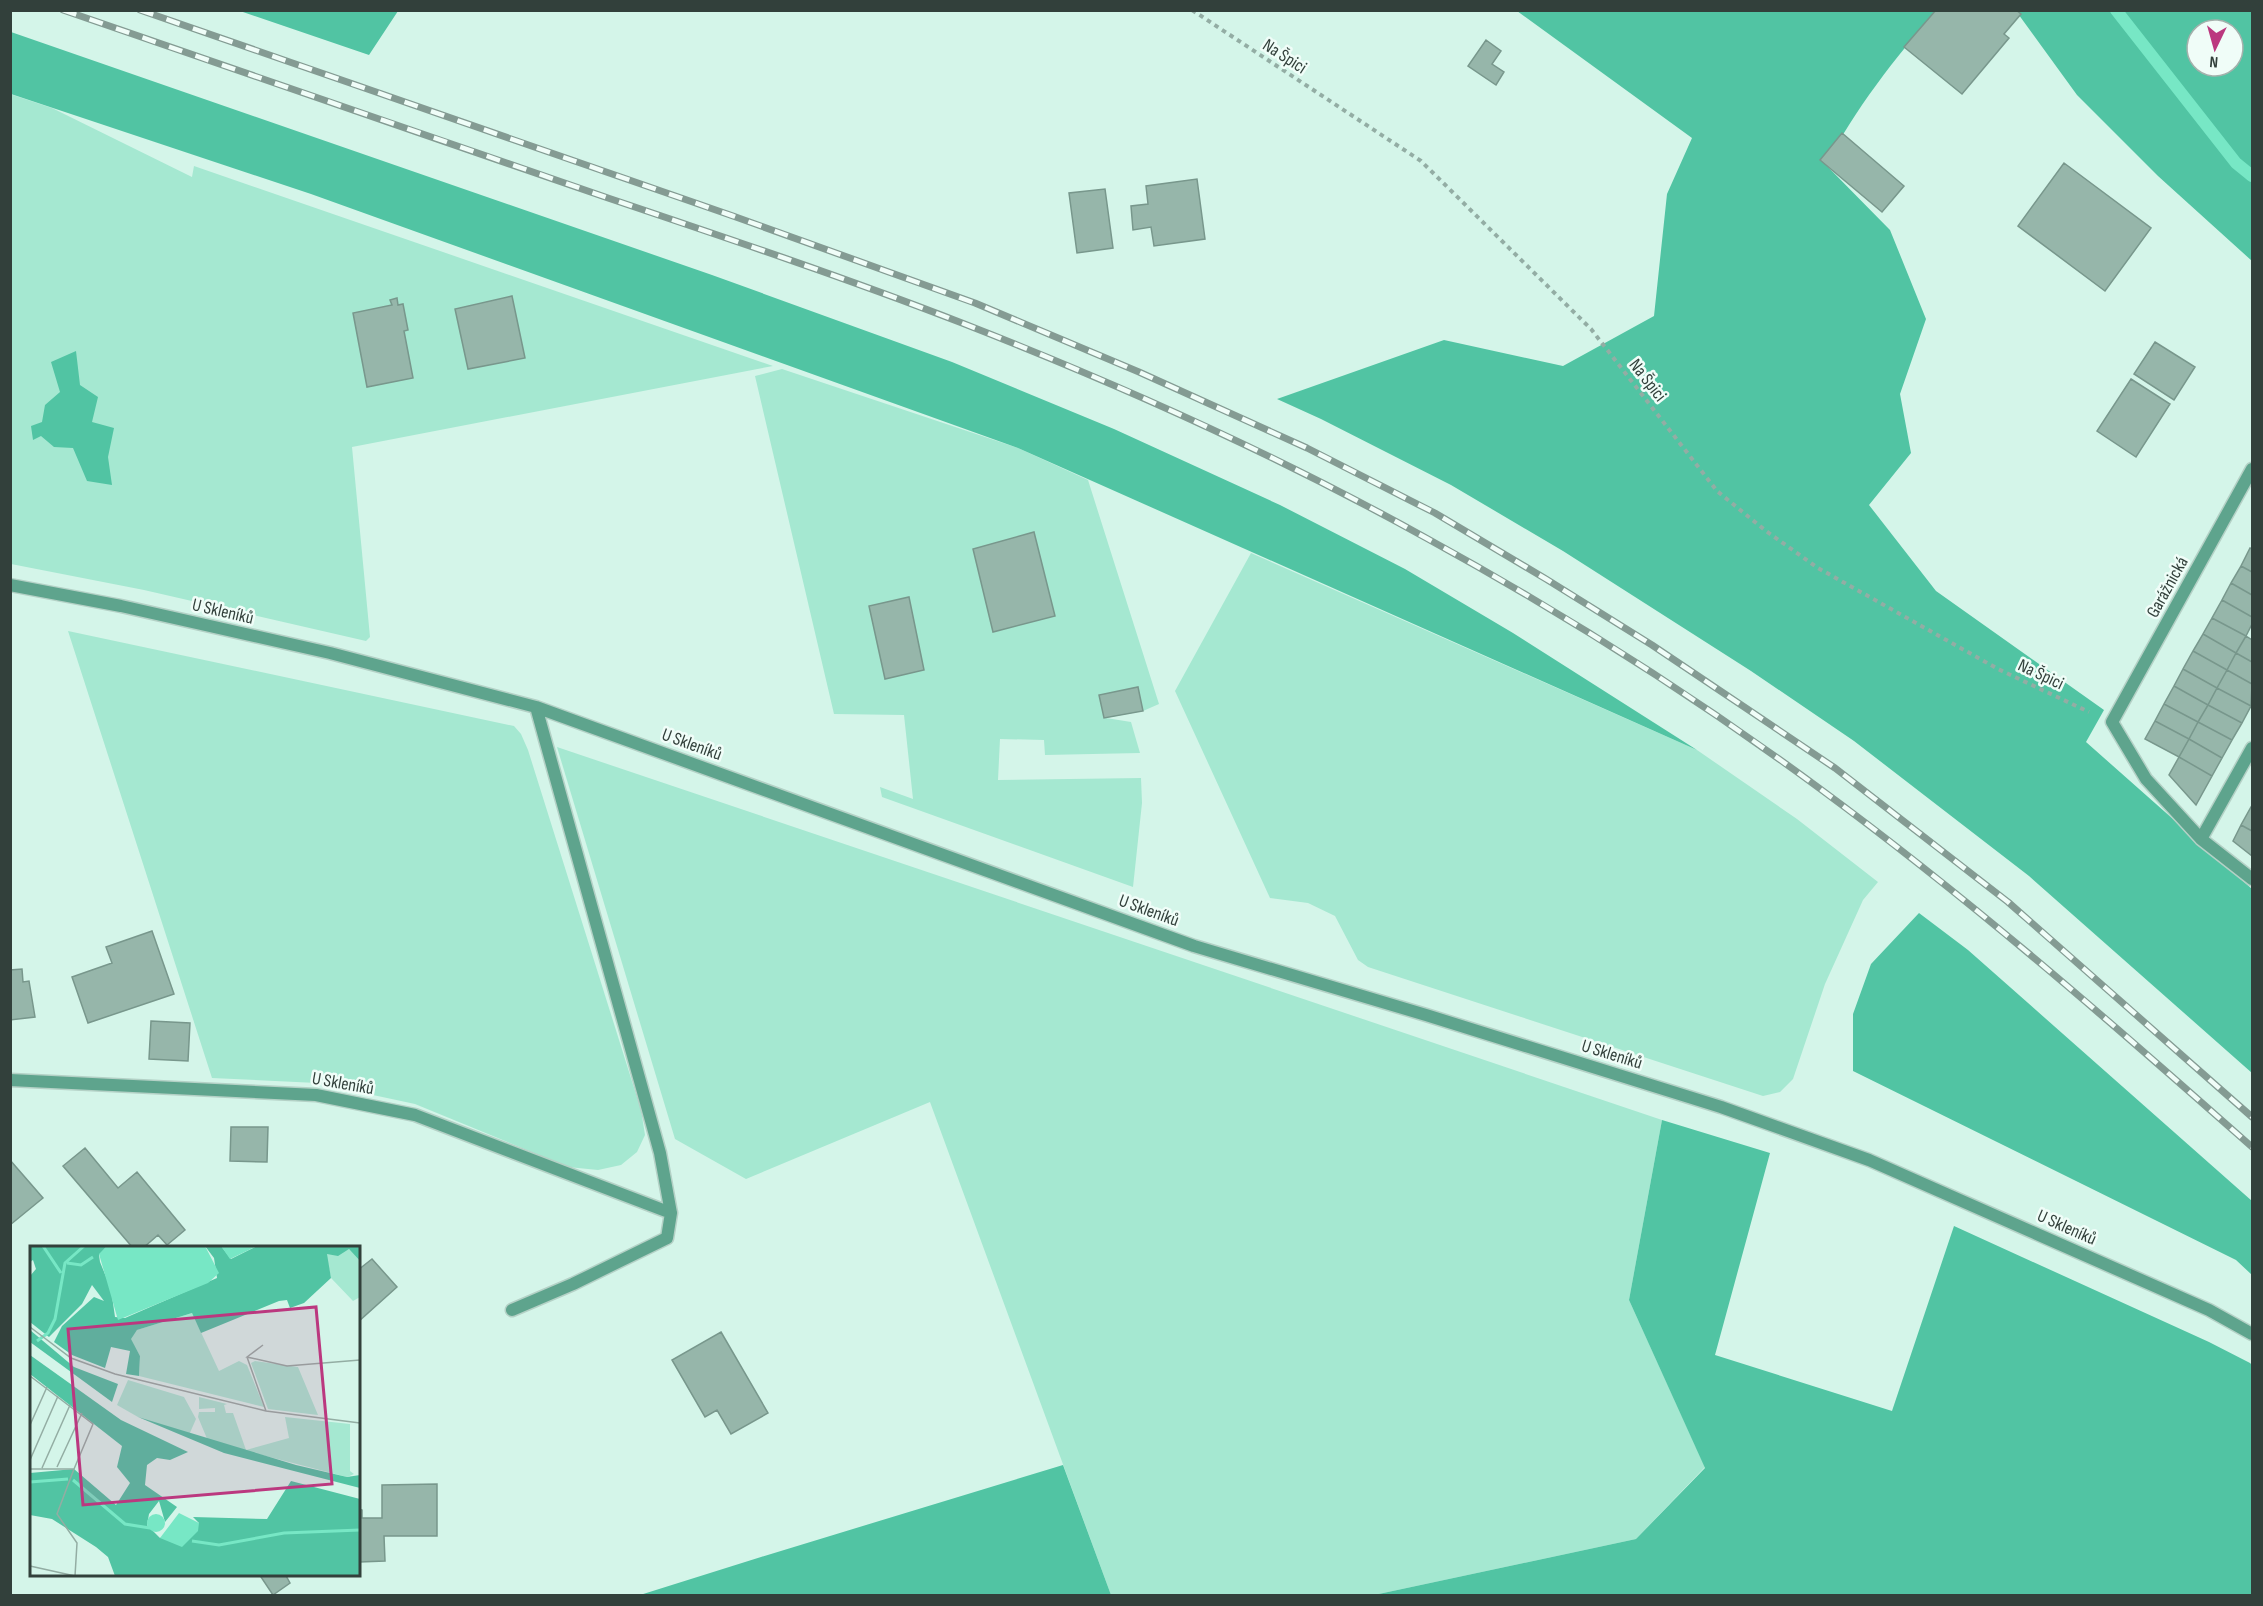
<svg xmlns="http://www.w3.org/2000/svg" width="2263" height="1606" font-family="'Sofia Sans Condensed',sans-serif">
<rect width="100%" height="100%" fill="#d4f5e9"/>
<path fill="#a5e8d1" d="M10,94L52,108L192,177L194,166L773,366L352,447L370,637L366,641L144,590L11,564Z
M782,369L1018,448L1088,480L1159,704L1143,711L1106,718L1131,722L1140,753L1045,755L1044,740L1000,739L998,780L1141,778L1142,803L1133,887L882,797L880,787L913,799L904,715L834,714L755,376Z
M1251,553L1697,750L1797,819L1878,882L1863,900L1825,984L1793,1079L1780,1092L1763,1096L1368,967L1358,960L1335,916L1308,903L1270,898L1175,691Z
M68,631L514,726L521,734L528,750L641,1110L645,1135L637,1152L621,1165L598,1170L568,1167L415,1104L317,1083L212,1078Z
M557,747L1662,1120L1629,1300L1705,1467L1636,1539L1374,1595H1111L930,1102L746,1179L675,1139Z"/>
<path fill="#51c4a3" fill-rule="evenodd" d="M240,11L398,10V11L369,55Z
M1517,11H1936C1895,58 1855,109 1826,165L1890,230L1926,319L1900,394L1911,453L1869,505L1936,591L2104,710L2086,742L2252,889V1073L2029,876L1854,741L1751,671L1563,551L1451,485L1321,419L1277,399L1444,340L1563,366L1654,316L1667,194L1692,138Z
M2016,11H2252V261L2158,176L2077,95ZM2197,30H2233V66H2197Z
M11,32L712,275L952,362L1114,429L1280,505L1405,569L1513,633L1697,750L1018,448L311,194L11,94Z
M76,351L80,385L98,397L92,422L114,428L108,457L112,485L87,481L73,448L54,447L41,436L33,440L31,426L42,422L45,405L60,392L51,362Z
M1919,913L1968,950L2252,1201V1275L2236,1260L1853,1071V1014L1871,964Z
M1662,1120L1770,1153L1715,1355L1892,1411L1954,1226L2209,1342L2250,1363L2252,1365V1595H1374L1636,1539L1705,1468L1629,1300Z
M1063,1465L1111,1595H640L761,1557Z"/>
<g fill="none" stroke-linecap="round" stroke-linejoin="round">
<path stroke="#77e7c5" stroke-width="12" d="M2116,10L2236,163L2252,176"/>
</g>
<path fill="#96b6aa" stroke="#78978c" stroke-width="1.5" d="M1936,10H2016L2021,14L2004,34L2009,38L1962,94L1904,47Z
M1486,40L1501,51L1492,64L1504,72L1496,85L1468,66Z
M1842,133L1904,186L1882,212L1820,160Z
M2064,163L2151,228L2105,291L2018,226Z
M1197,179L1205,239L1154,246L1151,227L1133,230L1131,206L1148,204L1146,186Z
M1105,189L1113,248L1077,253L1069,193Z
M512,296L525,358L468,369L455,309Z
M397,298L398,305L403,304L408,330L404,331L413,378L367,387L353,313L392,305L390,300Z
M2155,342L2195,367L2174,400L2134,374Z
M2131,379L2170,404L2136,457L2097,431Z
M1034,532L1055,616L993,632L973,549Z
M2250,548L2252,549V572L2241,566Z
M2241,566L2252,572V595L2231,583Z
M2231,583L2252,595V617L2222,600Z
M909,597L924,670L885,679L869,606Z
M2222,600L2252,617V624L2246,636L2212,618Z
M2212,618L2246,636L2236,653L2203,634Z
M2203,634L2236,653L2227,670L2193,651Z
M2246,636L2252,640V662L2236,653Z
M2193,651L2227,670L2217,688L2183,669Z
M2236,653L2252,662V684L2227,670Z
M2183,669L2217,688L2208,705L2174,686Z
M2227,670L2252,684L2251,706L2217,688Z
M2174,686L2208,705L2198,722L2164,704Z
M1138,687L1143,711L1104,718L1099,695Z
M2217,688L2251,706L2242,723L2208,705Z
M2164,704L2198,722L2189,739L2155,721Z
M2208,705L2242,723L2232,740L2198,722Z
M2155,721L2189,739L2179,757L2145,739Z
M2198,722L2232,740L2222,758L2189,739Z
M2189,739L2222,758L2212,776L2179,757Z
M2179,757L2212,776L2196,805L2169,775Z
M2251,807L2252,808V831L2241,825Z
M2241,825L2252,831V856L2233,841Z
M152,931L174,994L88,1023L72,977L112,963L106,947Z
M22,969L23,982L29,981L35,1017L10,1020V970Z
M151,1021L190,1023L188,1061L149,1059Z
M231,1127H268L267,1162L230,1161Z
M85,1148L118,1188L137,1172L185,1230L167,1245L158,1235L143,1248H133L63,1166Z
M10,1160L43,1198L10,1225Z
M372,1259L397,1287L359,1321L358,1270Z
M721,1332L768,1413L731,1434L717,1410L705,1417L672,1360Z
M437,1484V1536H384L385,1561L360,1562L359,1509L362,1510V1518H382V1485Z
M259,1574H285L290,1583L273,1595Z"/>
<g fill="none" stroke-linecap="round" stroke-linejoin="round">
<g stroke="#b4d1c6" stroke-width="15">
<path id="lane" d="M2252,469L2112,722L2146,779L2201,839L2252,879
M2201,839L2252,748"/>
</g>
<g stroke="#b4d1c6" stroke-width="15">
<path id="street" d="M10,585L121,606L330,653L536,707L1194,946L1426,1015L1721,1107L1869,1160L2209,1310L2252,1334
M536,707L660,1153L671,1213
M10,1080L316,1095L415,1115L671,1213L667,1238L573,1284L512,1310"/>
</g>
<path stroke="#93ada4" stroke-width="4" stroke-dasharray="4.5 4.5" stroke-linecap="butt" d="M1192,10L1421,161L1591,329L1717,491L1766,531L1818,568L1998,669L2089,712"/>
<use href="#lane" stroke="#5ea48d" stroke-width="12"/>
<use href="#street" stroke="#5ea48d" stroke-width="12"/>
<g stroke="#849b93" stroke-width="7">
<path id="rail" d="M63,10C245,73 427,135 608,198C727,238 846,278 962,323C1121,385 1279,456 1428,539C1563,613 1694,696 1819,788C1970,899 2112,1023 2252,1147
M140,10L733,216L975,303L1139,372L1307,448L1435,513L1546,579L1652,645L1835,768L2008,902L2252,1117"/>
</g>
<use href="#rail" stroke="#f0fdf8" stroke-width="4.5" stroke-dasharray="14" stroke-linecap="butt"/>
</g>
<g text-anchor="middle" stroke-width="5" stroke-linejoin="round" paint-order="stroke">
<g font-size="18" fill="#32403b" stroke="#f0fdf8">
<text transform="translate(1285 56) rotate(33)" y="6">Na Špici</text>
<text transform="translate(1648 380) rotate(52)" y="6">Na Špici</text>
<text transform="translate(2167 587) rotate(-61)" y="6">Garážnická</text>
<text transform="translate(223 611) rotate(13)" y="6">U Skleníků</text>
<text transform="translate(2041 674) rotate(25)" y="6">Na Špici</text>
<text transform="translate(692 744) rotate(20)" y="6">U Skleníků</text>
<text transform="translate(1149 910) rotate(20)" y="6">U Skleníků</text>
<text transform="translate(1612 1054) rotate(17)" y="6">U Skleníků</text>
<text transform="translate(343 1083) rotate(10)" y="6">U Skleníků</text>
<text transform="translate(2067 1227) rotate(24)" y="6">U Skleníků</text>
</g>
</g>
<g transform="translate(30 1246)">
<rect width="330" height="330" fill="#d4f5e9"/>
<path d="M319,3L330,15V51L323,55L301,32L296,8ZM162,67L189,125L209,115L217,119L234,161L109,130L110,110L100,93L107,84ZM225,115L268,121L288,169L238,163L221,117ZM98,134L154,151L166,173L159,189L108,171L87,159ZM169,151L197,158L194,159L196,167H203L216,204L259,192L255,171L320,178V225L324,228L317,231L178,195L168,171L169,166H185V162L169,163Z" fill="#a5e8d1"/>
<path d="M0,0H77L69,9L70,16L81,43L85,71L95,72L187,32L184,12L175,0H191L201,13L227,0H330V15L319,3L308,10L297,8L301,32L274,57L260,62L257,54L249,55L171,87L162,67L107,84L101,93L110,110L109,130L96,128L100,105L81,101L75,122L42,109L24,96L32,80L64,51L74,55L62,39L52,58L19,91L0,76V30L6,23L3,14L0,16ZM0,84L44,121L88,138L82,156L0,96ZM0,109L91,174L158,206L140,214L127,212L117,219L115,239L147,261L135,276L129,255L119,268L117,279L130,292L169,277L163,271L237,273L261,235L330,253V330H85L78,311L66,301L22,273L0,269V227L44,223L86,259L100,237L87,221L92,200L0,128ZM108,171L266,219L317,231L330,229V242L194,207Z" fill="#51c4a3"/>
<path d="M77,0H175L189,27L178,37L88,74L69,8ZM191,0H227L200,13ZM149,267L169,277L168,285L152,301L130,292ZM117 277a9 9 0 1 1 18 0a9 9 0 1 1-18 0Z" fill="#77e7c5"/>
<path fill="none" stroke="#77e7c5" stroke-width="3" d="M13,0L31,27M37,17L51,19L63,11M7,95L18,87L25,73L35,17L54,0M43,234L95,278L120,282M0,236L38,233M162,295L189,299L254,287L330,284"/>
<path fill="none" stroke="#93ada3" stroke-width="1.5" d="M0,81L41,112L85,128L236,165L330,177M233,99L217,111L257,120L330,114M217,111L236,165M0,130L63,178L44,223H0M0,179L17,141M0,214L28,150M27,221L52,167M12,222L40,159M44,223L27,268L47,297L45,330M0,320L45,330"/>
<path fill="#bb387f" fill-opacity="0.15" stroke="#bb387f" stroke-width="3" d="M286,61L302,238L53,259L38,83Z"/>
<rect width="330" height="330" fill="none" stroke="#32403b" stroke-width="3"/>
</g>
<rect width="2263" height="1606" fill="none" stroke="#32403b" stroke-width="24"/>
<g transform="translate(2215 48) rotate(185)"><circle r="28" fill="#f0fdf8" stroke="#a4b1ac" stroke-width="1.5"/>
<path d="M0-4.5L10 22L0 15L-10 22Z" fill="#bb387f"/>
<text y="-9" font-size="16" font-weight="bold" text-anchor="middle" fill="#32403b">N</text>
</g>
</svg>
